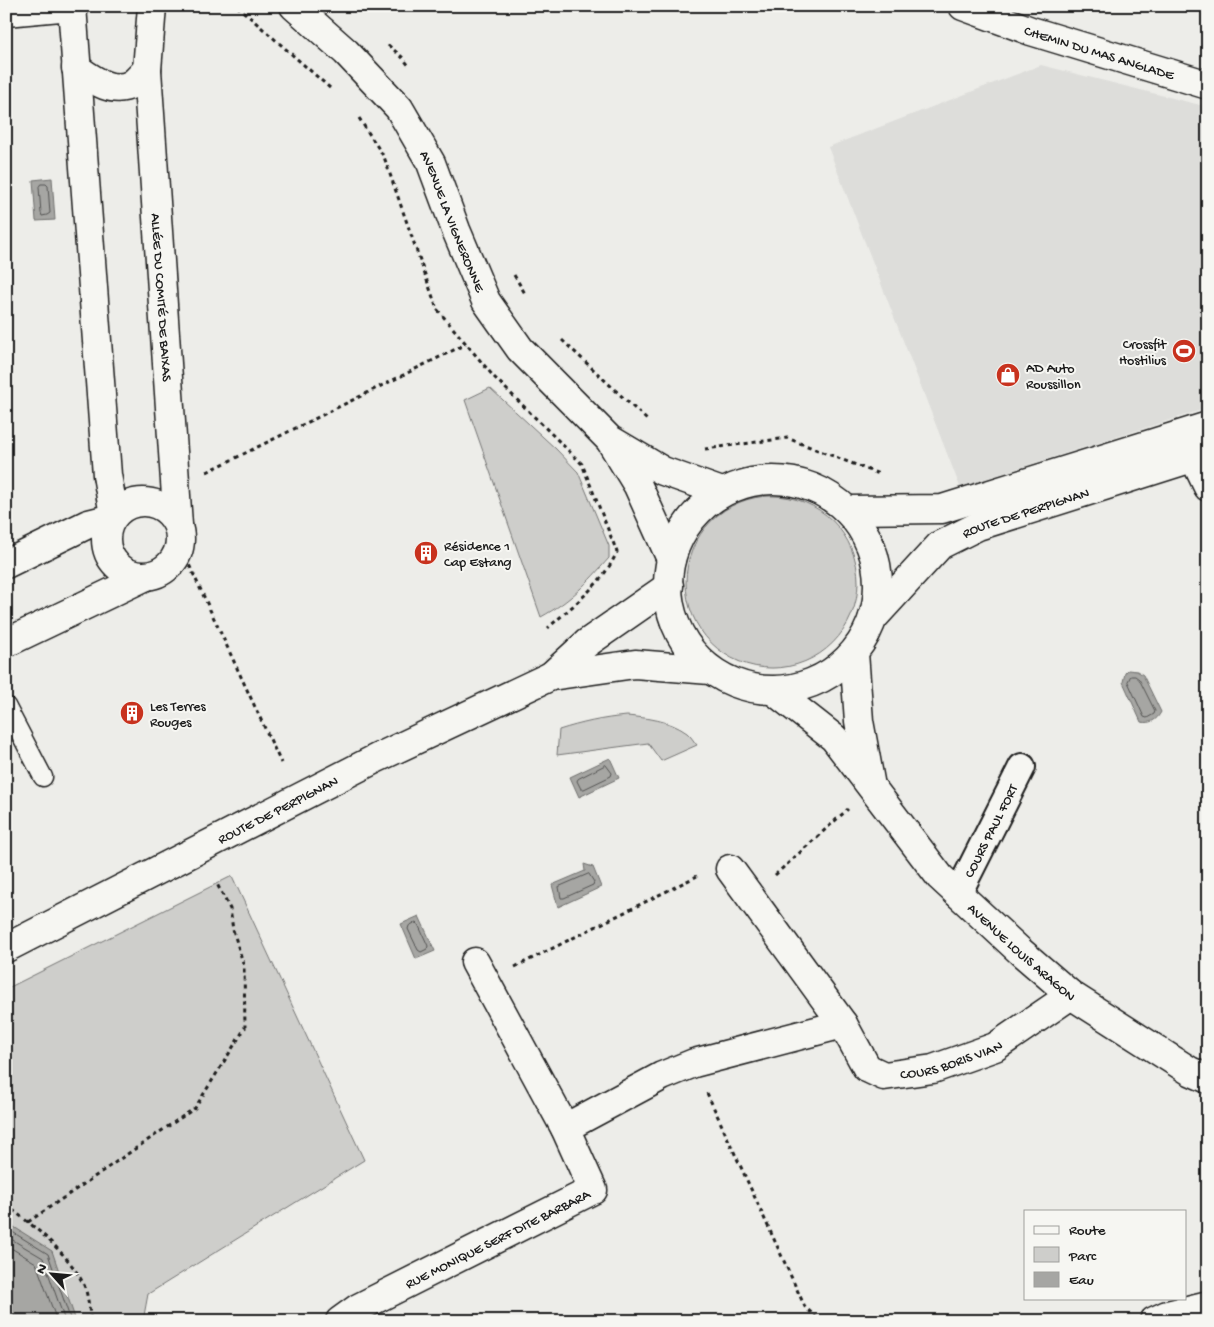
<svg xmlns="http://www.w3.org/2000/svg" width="1214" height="1327" font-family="'Gochi Hand',sans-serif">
<rect width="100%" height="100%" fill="#edede9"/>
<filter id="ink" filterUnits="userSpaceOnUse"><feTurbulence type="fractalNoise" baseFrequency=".02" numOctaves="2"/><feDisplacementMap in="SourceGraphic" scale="10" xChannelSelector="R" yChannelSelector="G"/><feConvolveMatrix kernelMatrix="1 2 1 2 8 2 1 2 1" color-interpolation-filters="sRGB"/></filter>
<g filter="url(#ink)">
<path fill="#ddddda" d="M1041,65L1208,107V408L960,487L828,147Z"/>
<path fill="#cececb" stroke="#757574" d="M490,388L556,449L578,472L609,546V558C586,584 572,600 541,617L465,400Z
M686 582a86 86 0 1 1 172 0a86 86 0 1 1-172 0Z
M627,716C647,718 669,720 687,733C691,736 694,742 697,745L661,761L648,743L557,755L559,730C581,723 603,718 627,716Z
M232,876L364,1160L148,1294L143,1321H6V989Z"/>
<path fill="#a6a6a3" stroke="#6f6f6d" d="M52,178L55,220L36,221L33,180Z
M1128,670L1137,671L1143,675L1161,712C1157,720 1150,724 1141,722L1123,682L1125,673Z
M610,758L619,778L579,797L570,777Z
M584,864L593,867L601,887L558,907L552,885L585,871Z
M419,916L435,951L416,959L401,924Z
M6,1222L52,1251L76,1321H6Z"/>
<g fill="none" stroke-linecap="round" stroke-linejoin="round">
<path stroke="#535352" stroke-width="1" d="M41,184H46L48,186L50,213L47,215L42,216L41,213L39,187Z
M1131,676H1135L1139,679L1155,711L1154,714L1147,718L1144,717L1128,682Z
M606,765L612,773L611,776L584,789H581L577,781L578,779Z
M589,874L594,882L593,885L564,898H561L559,887Z
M415,923L418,924L428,946L427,949L421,952L418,950L408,929L409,926Z
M6,1228L48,1254L71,1321
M6,1236L43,1258L65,1321
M6,1245L36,1263L57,1321"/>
<g stroke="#1c1c1c" stroke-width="21">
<path id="service" d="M6,706L43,777"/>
</g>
<g stroke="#1c1c1c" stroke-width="30">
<g id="pedestrian">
<path id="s1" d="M958,894L1022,767"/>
</g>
</g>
<g stroke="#1c1c1c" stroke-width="31">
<g id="minor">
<path d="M72,6L107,475L114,515"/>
<path id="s2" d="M152,6L147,70L178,525"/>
<path id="s3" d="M963,6L1031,31L1208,85"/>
<path d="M6,12L71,6"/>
<path d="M76,68C92,79 112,95 132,84C137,81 142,74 147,70"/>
<path d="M1187,436L1194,458L1208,487"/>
<circle cx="143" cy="539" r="37"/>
<path d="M6,564L88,524L112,518"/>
<path d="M6,643L144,577"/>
<path id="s4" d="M730,869L843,1024L867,1068L884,1076L933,1069L995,1047L1071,995"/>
<path d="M565,1128L662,1076L694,1063L843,1024"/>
<path id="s5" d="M340,1321L358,1308L593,1190L565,1128L475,962"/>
<path d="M1154,1321L1167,1315L1208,1305"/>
</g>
</g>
<g stroke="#1c1c1c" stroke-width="31">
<g id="tertiary">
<path id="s6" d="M294,6L346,52L399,108L431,163L456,230L486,301L520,349L609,439L663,471L722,492"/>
<path d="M611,442L638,486L671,559"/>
<circle cx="773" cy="585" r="105"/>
<path d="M848,510L942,509L1208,426"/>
<path id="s7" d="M873,618L940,545L978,526L1208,453"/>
<path d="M854,653L859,721L870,781"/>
<path d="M551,676L587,643L669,586"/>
<path id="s8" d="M774,691L834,738L940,877L1021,952L1071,995L1190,1071L1208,1079"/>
<path id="s9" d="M6,948L377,758L551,676L635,664L710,670"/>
</g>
</g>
<path stroke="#1c1c1c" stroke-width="3" stroke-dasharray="4 4" stroke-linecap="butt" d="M237,6L330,88
M388,45L402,57L410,67
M359,118L384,157L437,309L494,377L582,464L617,552C602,585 574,604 548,628
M514,275L526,295
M562,340L647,420
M705,449L787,438L879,474
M207,472L466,344
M186,558L281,763
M775,875L848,809
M515,967L697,876
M707,1093L805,1307L820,1321
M6,1205C35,1227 66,1251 83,1283C88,1292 89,1310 91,1321
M28,1222L195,1108L245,1028L244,966L233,930L230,909L217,884"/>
<use href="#service" stroke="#f6f6f2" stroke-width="18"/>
<use href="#pedestrian" stroke="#f6f6f2" stroke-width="26"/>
<use href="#minor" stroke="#f6f6f2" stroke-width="28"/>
<use href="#tertiary" stroke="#f6f6f2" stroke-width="28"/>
</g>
</g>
<defs>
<g id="stadium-disc" transform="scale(1.25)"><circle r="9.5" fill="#c8321e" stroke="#f6f6f2"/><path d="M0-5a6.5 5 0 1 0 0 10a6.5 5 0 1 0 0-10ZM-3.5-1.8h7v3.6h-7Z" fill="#fff"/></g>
<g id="shop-disc" transform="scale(1.25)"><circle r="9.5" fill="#c8321e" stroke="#f6f6f2"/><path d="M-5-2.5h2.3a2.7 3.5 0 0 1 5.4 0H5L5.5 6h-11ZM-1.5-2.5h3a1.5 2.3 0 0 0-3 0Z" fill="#fff"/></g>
<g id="building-disc" transform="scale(1.25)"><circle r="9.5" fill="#c8321e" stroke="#f6f6f2"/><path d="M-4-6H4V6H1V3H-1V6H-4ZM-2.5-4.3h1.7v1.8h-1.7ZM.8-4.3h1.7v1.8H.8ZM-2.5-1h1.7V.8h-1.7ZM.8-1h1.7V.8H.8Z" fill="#fff"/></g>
</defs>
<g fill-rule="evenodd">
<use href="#stadium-disc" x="1184" y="351"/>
<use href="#shop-disc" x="1008" y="375"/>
<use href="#building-disc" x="426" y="553"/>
<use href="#building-disc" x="132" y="713"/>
</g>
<g text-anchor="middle" stroke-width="4" stroke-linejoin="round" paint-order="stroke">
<g font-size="14" fill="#1c1c1c" stroke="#f6f6f2">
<text dy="5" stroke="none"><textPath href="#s3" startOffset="144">CHEMIN DU MAS ANGLADE</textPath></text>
<text dy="5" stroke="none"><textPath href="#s6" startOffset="272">AVENUE LA VIGNERONNE</textPath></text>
<text dy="5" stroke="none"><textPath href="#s2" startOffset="292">ALLÉE DU COMITÉ DE BAIXAS</textPath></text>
<text dy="5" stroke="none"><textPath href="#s7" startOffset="191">ROUTE DE PERPIGNAN</textPath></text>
<text dy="5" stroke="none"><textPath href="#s9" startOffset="305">ROUTE DE PERPIGNAN</textPath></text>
<text dy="5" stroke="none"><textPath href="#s1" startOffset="71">COURS PAUL FORT</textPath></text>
<text dy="5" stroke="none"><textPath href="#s8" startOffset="362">AVENUE LOUIS ARAGON</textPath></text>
<text dy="5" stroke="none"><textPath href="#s4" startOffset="330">COURS BORIS VIAN</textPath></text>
<text dy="5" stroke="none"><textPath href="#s5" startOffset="178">RUE MONIQUE SERF DITE BARBARA</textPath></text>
</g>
<g font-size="14" fill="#1c1c1c" stroke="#f6f6f2" text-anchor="start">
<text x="1166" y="348" text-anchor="end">Crossfit<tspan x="1166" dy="16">Hostilius</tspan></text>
<text x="1026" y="372">AD Auto<tspan x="1026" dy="16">Roussillon</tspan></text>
<text x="444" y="550">Résidence 1<tspan x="444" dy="16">Cap Estang</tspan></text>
<text x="150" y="710">Les Terres<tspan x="150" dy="16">Rouges</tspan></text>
</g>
</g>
<rect width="1214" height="1327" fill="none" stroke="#f6f6f2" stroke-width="25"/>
<rect x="12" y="12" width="1189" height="1302" fill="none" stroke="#1c1c1c" stroke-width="2" filter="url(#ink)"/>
<rect x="1024" y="1210" width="162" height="90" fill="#f6f6f2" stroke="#9f9f9c"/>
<rect x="1034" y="1226" width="25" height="8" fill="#f6f6f2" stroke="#9f9f9c"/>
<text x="1069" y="1234" font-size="15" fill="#1c1c1c">Route</text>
<rect x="1034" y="1247" width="25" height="15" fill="#cececb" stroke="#9f9f9c"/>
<text x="1069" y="1260" font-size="15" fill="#1c1c1c">Parc</text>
<rect x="1034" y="1272" width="25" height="15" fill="#a6a6a3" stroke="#9f9f9c"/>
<text x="1069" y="1284" font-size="15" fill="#1c1c1c">Eau</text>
<g transform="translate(52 1274) rotate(297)" stroke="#f6f6f2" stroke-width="4" paint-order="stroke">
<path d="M0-4L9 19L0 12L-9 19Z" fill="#1c1c1c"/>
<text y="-8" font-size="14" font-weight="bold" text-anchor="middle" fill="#1c1c1c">N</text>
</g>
</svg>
